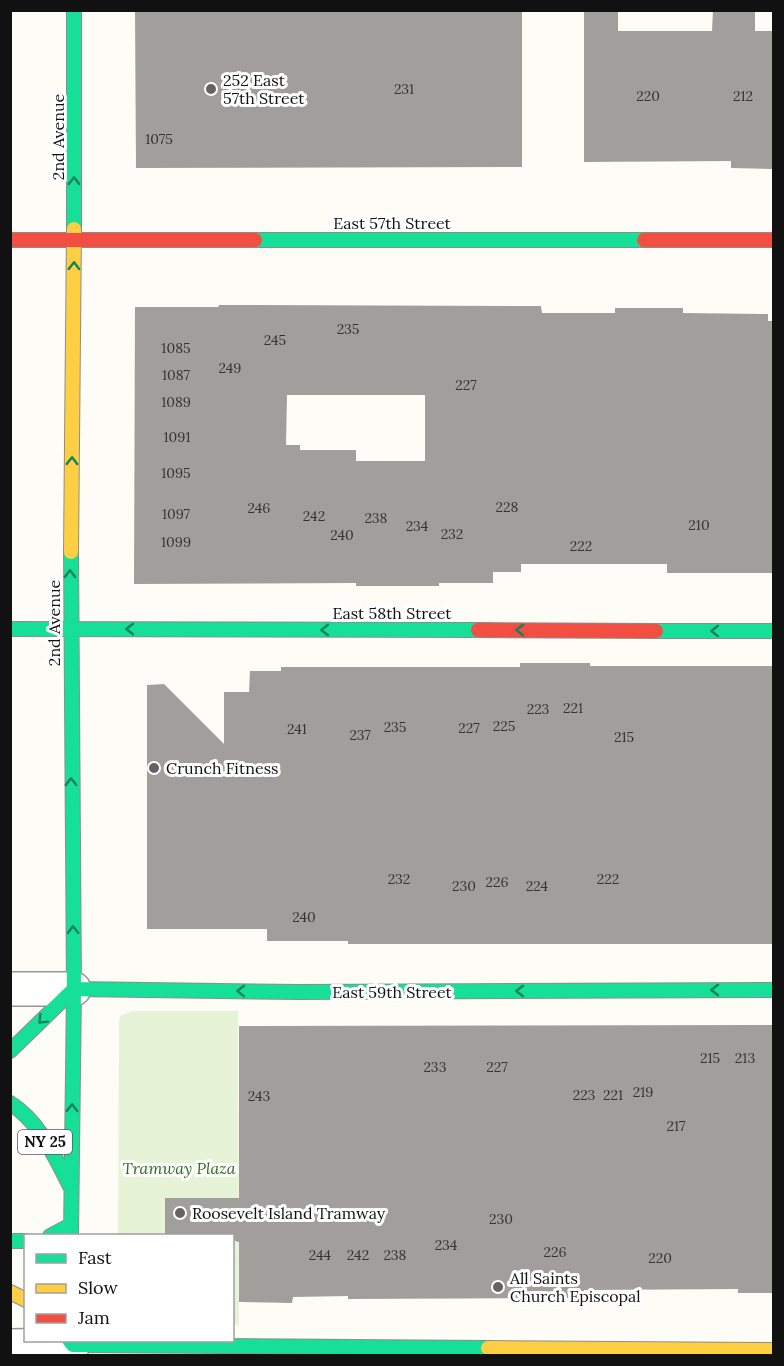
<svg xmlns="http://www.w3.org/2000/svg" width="784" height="1366" font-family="Lora,serif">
<rect width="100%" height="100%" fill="#fdfcf7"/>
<path fill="#e7f3d7" d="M133,1011H238L239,1325H233L232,1236H118L119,1020L121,1015Z"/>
<path fill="#a19f9c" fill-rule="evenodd" d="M135,10H522V167L136,168Z
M584,10H618V31H712L713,10H755V31H774L772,169L731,168V161L584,162Z
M219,305L541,306L542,313H615V308H683V313L768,314V321H774V573H667V564H521V572H493V583H439V586H356V583L134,584L135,307H218ZM287,395H425V461H356V450H300V445H286Z
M520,663H590V666H774V944H348V941H267V929H147V685L164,684L224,744V692H249L250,671H281V667H520Z
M774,1025V1293H738V1289L584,1290V1293L568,1294V1298L348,1299V1296L293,1297L292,1303L239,1302V1242L232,1240V1236H165V1198H239V1026Z"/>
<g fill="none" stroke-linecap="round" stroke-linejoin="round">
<g stroke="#979795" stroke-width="36">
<path id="street" d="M10,989H74
M10,1346L73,1345"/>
</g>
<g stroke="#8e8d8b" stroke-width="16">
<path id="fast" d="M74,10V229
M255,240H644
M71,552L74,989L71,1236
M10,629L478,630
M656,631H774
M74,989L299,992L774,990
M10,1051L74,989
M10,1103C41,1123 54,1156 71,1188
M50,1236L71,1225
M10,1241H26
M69,1340L73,1345
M73,1345L488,1348"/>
</g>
<g stroke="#8e8d8b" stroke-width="16">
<path id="slow" d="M71,552L74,229
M10,1292L26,1300
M488,1348L774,1350"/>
</g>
<g stroke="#8e8d8b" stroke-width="16">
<path id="jam" d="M10,240H255
M644,240H774
M478,630L656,631"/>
</g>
<use href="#street" stroke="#fffffe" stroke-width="33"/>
<use href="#fast" stroke="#16e098" stroke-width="14"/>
<use href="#slow" stroke="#ffcf43" stroke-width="14"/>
<use href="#jam" stroke="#f24e42" stroke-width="14"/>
</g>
<defs><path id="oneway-chevron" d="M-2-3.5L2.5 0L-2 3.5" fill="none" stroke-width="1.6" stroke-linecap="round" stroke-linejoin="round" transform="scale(1.5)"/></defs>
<g stroke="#14835b">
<use href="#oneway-chevron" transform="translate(74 181) rotate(-90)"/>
<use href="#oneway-chevron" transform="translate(74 266) rotate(-89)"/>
<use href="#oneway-chevron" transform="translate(72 461) rotate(-89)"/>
<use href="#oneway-chevron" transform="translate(70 574) rotate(-89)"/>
<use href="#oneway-chevron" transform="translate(130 629) rotate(180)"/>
<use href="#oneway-chevron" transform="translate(325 630) rotate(-180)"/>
<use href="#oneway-chevron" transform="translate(520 630) rotate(-180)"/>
<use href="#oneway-chevron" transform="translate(715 631) rotate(-180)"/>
<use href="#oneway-chevron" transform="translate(71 782) rotate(-90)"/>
<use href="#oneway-chevron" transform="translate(73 930) rotate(-91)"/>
<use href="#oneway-chevron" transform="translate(715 990) rotate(180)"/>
<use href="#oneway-chevron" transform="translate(241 991) rotate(-179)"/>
<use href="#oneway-chevron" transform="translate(520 991) rotate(180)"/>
<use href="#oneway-chevron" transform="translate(42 1020) rotate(135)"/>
<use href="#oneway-chevron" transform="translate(72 1108) rotate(-89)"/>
</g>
<g fill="#646362" stroke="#fff" stroke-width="2">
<circle cx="211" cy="89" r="6"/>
<circle cx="154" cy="768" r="6"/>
<circle cx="180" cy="1213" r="6"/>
<circle cx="498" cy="1287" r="6"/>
</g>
<g text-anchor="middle" stroke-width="6" stroke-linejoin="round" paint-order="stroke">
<g font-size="14" fill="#353434">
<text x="404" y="94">231</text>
<text x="648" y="101">220</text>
<text x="743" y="101">212</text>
<text x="159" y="144">1075</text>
<text x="348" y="334">235</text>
<text x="275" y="345">245</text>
<text x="176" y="353">1085</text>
<text x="230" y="373">249</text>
<text x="176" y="380">1087</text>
<text x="466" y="390">227</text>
<text x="176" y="407">1089</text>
<text x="177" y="442">1091</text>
<text x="176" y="478">1095</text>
<text x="507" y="512">228</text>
<text x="259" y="513">246</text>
<text x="176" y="519">1097</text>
<text x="314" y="521">242</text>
<text x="376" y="523">238</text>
<text x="699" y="530">210</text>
<text x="417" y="531">234</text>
<text x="452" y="539">232</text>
<text x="342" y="540">240</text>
<text x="176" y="547">1099</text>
<text x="581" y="551">222</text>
<text x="573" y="713">221</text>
<text x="538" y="714">223</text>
<text x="504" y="731">225</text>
<text x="395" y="732">235</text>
<text x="469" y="733">227</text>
<text x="297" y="734">241</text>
<text x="360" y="740">237</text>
<text x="624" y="742">215</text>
<text x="399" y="884">232</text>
<text x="608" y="884">222</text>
<text x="497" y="887">226</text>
<text x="464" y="891">230</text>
<text x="537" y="891">224</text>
<text x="304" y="922">240</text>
<text x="710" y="1063">215</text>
<text x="745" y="1063">213</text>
<text x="435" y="1072">233</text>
<text x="497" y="1072">227</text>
<text x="643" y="1097">219</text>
<text x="584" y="1100">223</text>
<text x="613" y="1100">221</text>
<text x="259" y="1101">243</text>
<text x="676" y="1131">217</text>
<text x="501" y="1224">230</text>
<text x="446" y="1250">234</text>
<text x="555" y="1257">226</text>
<text x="320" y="1260">244</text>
<text x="358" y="1260">242</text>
<text x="395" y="1260">238</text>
<text x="660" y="1263">220</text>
</g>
<rect fill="#fff" stroke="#585858" stroke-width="1.5" x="18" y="1130" width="54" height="24" rx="4.5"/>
<g font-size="15" font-weight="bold" fill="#111">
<text x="45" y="1147">NY 25</text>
</g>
<g font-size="16" fill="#111" stroke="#fff" text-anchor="start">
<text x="223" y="86">252 East<tspan x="223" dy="18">57th Street</tspan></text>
<text x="166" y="774">Crunch Fitness</text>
<text x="192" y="1219">Roosevelt Island Tramway</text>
<text x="510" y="1284">All Saints<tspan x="510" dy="18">Church Episcopal</tspan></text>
</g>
<g font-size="16" fill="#111" stroke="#fff">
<text transform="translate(58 137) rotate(-90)" y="6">2nd Avenue</text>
<text x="392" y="229">East 57th Street</text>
<text x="392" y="619">East 58th Street</text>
<text transform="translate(54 623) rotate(-90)" y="6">2nd Avenue</text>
<text x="392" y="998">East 59th Street</text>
</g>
<g font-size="16" font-style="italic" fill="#2f6b1f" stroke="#fff">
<text x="179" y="1174">Tramway Plaza</text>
</g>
</g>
<rect width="784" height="1366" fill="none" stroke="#111111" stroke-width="24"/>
<rect x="24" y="1234" width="210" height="108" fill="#ffffff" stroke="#a0a0a0" stroke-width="1.5"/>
<rect x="36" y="1254" width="30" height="9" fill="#16e098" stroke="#a0a0a0" stroke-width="1.5"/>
<text x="78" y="1264" font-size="18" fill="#111111">Fast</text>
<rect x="36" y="1284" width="30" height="9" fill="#ffcf43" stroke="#a0a0a0" stroke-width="1.5"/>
<text x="78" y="1294" font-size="18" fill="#111111">Slow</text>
<rect x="36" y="1314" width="30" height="9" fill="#f24e42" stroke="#a0a0a0" stroke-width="1.5"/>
<text x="78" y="1324" font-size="18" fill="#111111">Jam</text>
</svg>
